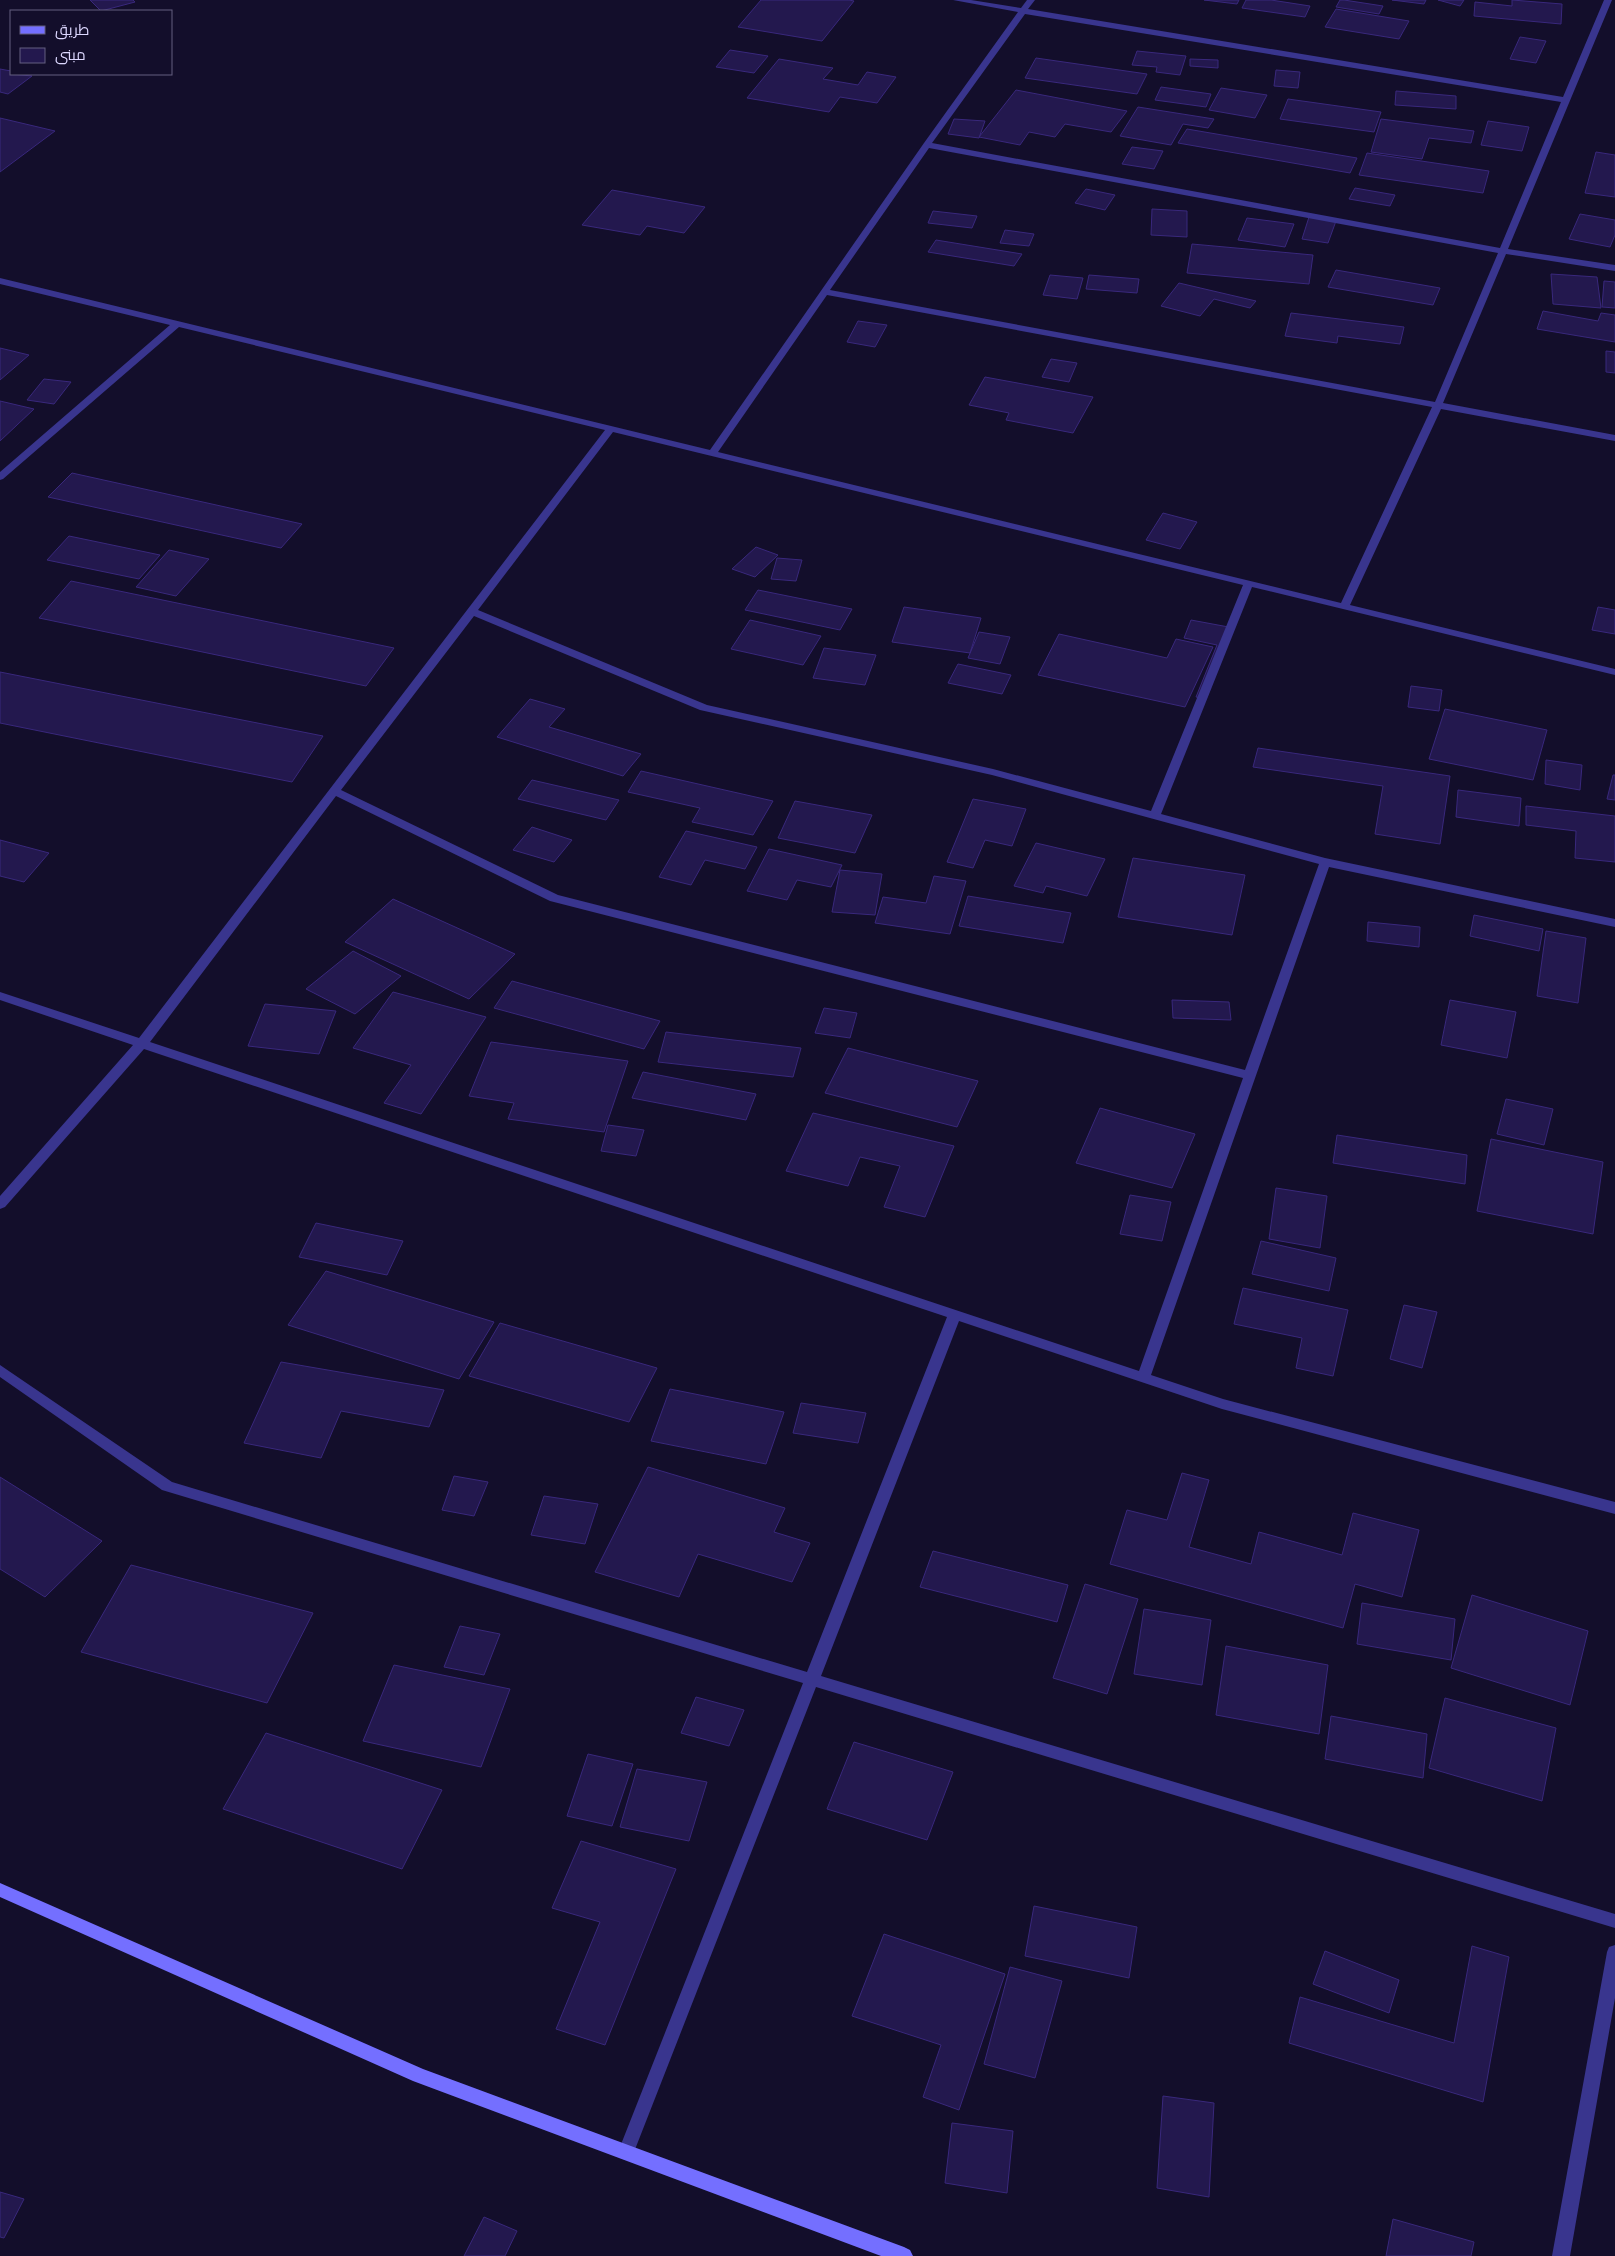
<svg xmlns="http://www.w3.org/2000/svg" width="1615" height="2256" font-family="'Titillium Web',Cairo,sans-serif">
<rect width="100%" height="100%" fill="#130e2b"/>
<path fill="#23184e" stroke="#39287c" d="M90,0H133L135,2L101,11Z
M761,0H849L854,1L822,41L738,27Z
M1204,0H1239L1237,4Z
M1246,0H1271L1310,6L1305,17L1242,8Z
M1340,0H1344L1383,6L1379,14L1336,7Z
M1392,0H1426L1424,4Z
M1438,0H1464L1460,6Z
M1512,0L1562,4L1561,24L1474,16L1475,2L1512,6Z
M1336,9L1409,21L1399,39L1325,27Z
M1520,37L1546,41L1536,63L1510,59Z
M730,50L768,56L754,73L716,67Z
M1137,51L1186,56L1180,75L1156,72L1157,67L1132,65Z
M1036,58L1147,74L1137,94L1025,78Z
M779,59L833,68L823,79L858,85L867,72L896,77L877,103L840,97L829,112L747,98Z
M1190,59L1218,60V68L1190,66Z
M0,69L11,71V74L32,76L8,94L0,92Z
M1276,70L1300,72L1298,88L1274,86Z
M1161,87L1211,94L1206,107L1155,100Z
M1221,88L1267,95L1255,118L1209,110Z
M1016,90L1127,111L1111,132L1065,124L1055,137L1029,132L1020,145L979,137Z
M1396,91L1456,96V109L1395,105Z
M1288,99L1381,112L1374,132L1280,119Z
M1138,107L1214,119L1208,128L1183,124L1171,145L1120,136Z
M0,118L55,131L0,172Z
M954,119L985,121L979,138L948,134Z
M1381,119L1474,131L1471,143L1429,138L1422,159L1371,152Z
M1488,121L1529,127L1522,151L1481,145Z
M1187,129L1357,158L1350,173L1178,143Z
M1132,147L1163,151L1154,169L1122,164Z
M1596,152L1615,155V197L1585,193Z
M1367,153L1489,171L1483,193L1359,175Z
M1355,188L1395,195L1390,206L1349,199Z
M1086,189L1115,195L1105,210L1075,203Z
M612,190L705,207L684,233L647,226L640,235L582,225Z
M1152,209L1187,211V237L1151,235Z
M933,211L977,216L972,228L928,223Z
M1580,214L1615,220V235L1610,247L1569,239Z
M1309,217L1336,221L1328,243L1302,239Z
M1247,218L1294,224L1285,247L1238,240Z
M1005,230L1034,234L1029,246L1000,243Z
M936,240L1022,254L1014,266L928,252Z
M1192,244L1313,255L1309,284L1187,273Z
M1336,270L1440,288L1433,305L1328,287Z
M1551,274L1597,277L1601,308L1553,304Z
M1050,275L1083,278L1077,299L1043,295Z
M1089,275L1139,279L1137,293L1086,289Z
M1604,281L1615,282V308L1602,307Z
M1179,283L1256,301L1250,308L1214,299L1200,316L1161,306Z
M1543,311L1598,321L1601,313L1615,315V342L1537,329Z
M1291,313L1404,327L1400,344L1338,336L1337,343L1285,336Z
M858,321L887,325L875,347L847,342Z
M0,348L29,355L0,380Z
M1606,351L1615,352V373L1606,372Z
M1051,359L1077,363L1069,382L1042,377Z
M985,377L1093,397L1073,433L1006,420L1009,413L969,405Z
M44,379L71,382L54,404L27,400Z
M0,401L34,409L0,441Z
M72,473L302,524L281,548L48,497Z
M1163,513L1197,522L1180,549L1146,540Z
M69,536L160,555L139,579L47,560Z
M756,547L778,555L755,577L732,569Z
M169,550L209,559L176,596L136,587Z
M777,558L802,560L796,581L771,579Z
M71,581L394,648L366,686L39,618Z
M758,590L852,609L840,630L745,610Z
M904,607L981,618L970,653L892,642Z
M1598,607L1615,610V634L1592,630Z
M750,620L821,636L803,665L731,649Z
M1191,620L1234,628L1206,699L1196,697L1217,645L1184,638Z
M979,632L1010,637L1000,664L968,658Z
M1059,634L1167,658L1176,639L1213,647L1185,707L1038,675Z
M824,648L876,655L865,685L813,678Z
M958,664L1011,675L1002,694L948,683Z
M0,672L323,736L292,782L0,723Z
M1411,686L1442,690L1439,711L1408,707Z
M530,699L565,709L549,727L641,754L623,776L497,737Z
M1445,709L1547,730L1533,780L1429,759Z
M1258,748L1450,776L1440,844L1375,834L1383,786L1253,767Z
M1546,760L1582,765L1580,790L1545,784Z
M641,771L773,801L753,835L692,822L700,808L628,792Z
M1613,775H1615V800L1607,799Z
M532,780L619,800L606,820L518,799Z
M1458,790L1521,798L1519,826L1456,817Z
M973,799L1026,809L1012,846L985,840L973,868L947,862Z
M795,801L872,815L855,853L778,838Z
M1526,806L1615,816V862L1575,858L1576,831L1526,825Z
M532,827L572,840L554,862L513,850Z
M686,831L757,847L745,869L705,860L691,885L659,877Z
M0,840L49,853L24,882L0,876Z
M1036,843L1105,859L1087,896L1046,886L1043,893L1014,886Z
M769,849L842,865L831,887L797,880L787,900L747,891Z
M1133,858L1245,875L1232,935L1118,917Z
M840,870L882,874L875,915L832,912Z
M934,876L966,881L950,934L875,923L883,897L926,903Z
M968,896L1071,913L1063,943L959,926Z
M393,899L515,954L469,999L345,942Z
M1474,915L1543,929L1539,951L1470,936Z
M1368,922L1420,927L1419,947L1367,941Z
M1546,931L1586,938L1578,1003L1537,996Z
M353,951L401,976L355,1014L306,989Z
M512,981L660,1021L644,1049L494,1008Z
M393,992L486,1017L421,1114L384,1103L411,1065L353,1048Z
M1172,1000L1229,1002L1231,1020L1173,1018Z
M1450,1000L1516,1012L1507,1058L1441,1045Z
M265,1004L336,1011L319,1054L248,1046Z
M824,1008L857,1013L850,1038L815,1033Z
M666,1032L801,1048L793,1077L658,1062Z
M491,1042L628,1061L604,1132L508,1119L514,1103L469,1096Z
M848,1048L978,1081L957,1127L825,1093Z
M643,1072L756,1094L746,1120L632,1098Z
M1506,1099L1553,1109L1544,1145L1497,1134Z
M1100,1108L1195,1134L1172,1188L1076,1163Z
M813,1113L954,1146L925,1217L884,1207L900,1166L860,1157L848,1186L786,1171Z
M608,1125L644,1130L636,1156L601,1151Z
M1337,1135L1467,1155L1465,1184L1333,1163Z
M1491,1139L1603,1162L1593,1234L1477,1211Z
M1276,1188L1327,1196L1320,1248L1269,1239Z
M1130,1195L1171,1202L1162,1241L1120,1234Z
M316,1223L403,1241L387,1275L299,1257Z
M1261,1241L1336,1258L1329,1291L1252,1274Z
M326,1271L494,1322L459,1379L288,1325Z
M1243,1288L1348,1310L1333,1376L1296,1368L1302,1338L1234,1324Z
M1404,1305L1437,1312L1422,1368L1390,1359Z
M500,1323L657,1368L629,1422L469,1376Z
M281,1362L444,1390L429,1427L341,1411L321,1458L244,1443Z
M670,1389L784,1412L766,1464L651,1441Z
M801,1403L866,1413L858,1443L793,1433Z
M648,1467L785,1508L774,1532L810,1543L792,1582L698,1554L679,1597L595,1572Z
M1182,1473L1209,1480L1189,1547L1251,1564L1259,1532L1342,1555L1353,1513L1419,1530L1402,1597L1355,1584L1343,1628L1110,1564L1127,1510L1167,1520Z
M454,1476L488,1482L474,1516L442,1510Z
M0,1477L102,1541L45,1597L0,1569Z
M544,1496L598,1504L585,1544L531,1535Z
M933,1551L1068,1585L1057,1622L920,1587Z
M131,1565L313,1613L267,1703L81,1652Z
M1085,1584L1138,1599L1107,1694L1053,1678Z
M1472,1595L1588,1631L1570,1705L1451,1668Z
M1362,1603L1455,1619L1451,1660L1357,1644Z
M1144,1609L1211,1620L1202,1685L1134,1674Z
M460,1626L500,1634L484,1675L444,1667Z
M1226,1646L1328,1665L1319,1734L1216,1715Z
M394,1665L510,1689L481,1767L363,1741Z
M696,1697L744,1710L729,1746L681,1733Z
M1445,1698L1556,1728L1542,1801L1429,1768Z
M1331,1716L1427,1734L1423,1778L1325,1759Z
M266,1733L442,1790L402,1869L223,1809Z
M854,1742L953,1772L927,1840L827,1809Z
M588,1754L633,1764L612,1826L567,1816Z
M637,1769L707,1782L689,1841L620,1827Z
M581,1841L676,1869L605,2045L556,2029L600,1922L552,1908Z
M1034,1906L1137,1927L1129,1978L1025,1956Z
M884,1934L1005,1974L959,2110L923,2097L941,2045L852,2016Z
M1472,1946L1509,1957L1483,2102L1289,2043L1300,1997L1454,2043Z
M1325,1951L1399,1980L1389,2013L1313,1984Z
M1010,1967L1062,1981L1035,2078L984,2064Z
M1163,2096L1214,2103L1209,2197L1157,2188Z
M952,2123L1013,2131L1007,2193L945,2183Z
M0,2192L24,2199L4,2238L0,2237Z
M484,2217L517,2231L505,2256H464Z
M1393,2219L1474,2242L1471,2256H1386Z"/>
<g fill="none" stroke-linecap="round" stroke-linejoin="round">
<path fill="#39358e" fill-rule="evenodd" d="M953,0H971L1021,8L1027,0H1035L1028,9L1563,97L1604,0H1612L1508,249L1615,265V271L1506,254L1443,403L1615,435V441L1441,409L1350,605L1615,669V675L1252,587L1161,814L1325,858L1615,919V927L1329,867L1151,1375L1223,1399L1615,1502V1514L1222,1409L959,1321L821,1676L1615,1914V1928L816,1687L634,2152L632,2158L626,2160L620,2158L618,2152L803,1683L162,1490L0,1377V1365L172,1482L807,1672L947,1317L144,1049L5,1207L0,1209V1196L133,1045L0,1000V992L139,1038L605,430L179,327L3,479L0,480V472L170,325L0,284V278L710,450L924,143L1018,12ZM1025,14L1561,102L1500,248L932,143ZM929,148L1498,253L1435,402L830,290ZM827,295L1432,407L1341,603L718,452ZM613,432L1243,585L1151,811L993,769L707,705L478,610ZM474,616L700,710L992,775L1319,864L1245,1070L558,895L341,790ZM336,796L550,901L1243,1078L1139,1371L150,1042Z
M1615,1945V1998L1570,2256H1552L1607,1952L1609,1947Z"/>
<path fill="#746fff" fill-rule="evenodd" d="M0,1883L423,2069L904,2247L910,2250L913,2256H881L413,2081L0,1897Z"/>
</g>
<rect x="10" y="10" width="162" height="65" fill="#130e2b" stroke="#645f80"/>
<rect x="20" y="26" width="25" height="8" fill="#746fff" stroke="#645f80"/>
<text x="55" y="35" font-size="15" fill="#ddd8ff">طريق</text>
<rect x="20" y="48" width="25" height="15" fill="#23184e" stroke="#645f80"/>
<text x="55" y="60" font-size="15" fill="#ddd8ff">مبنى</text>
</svg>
